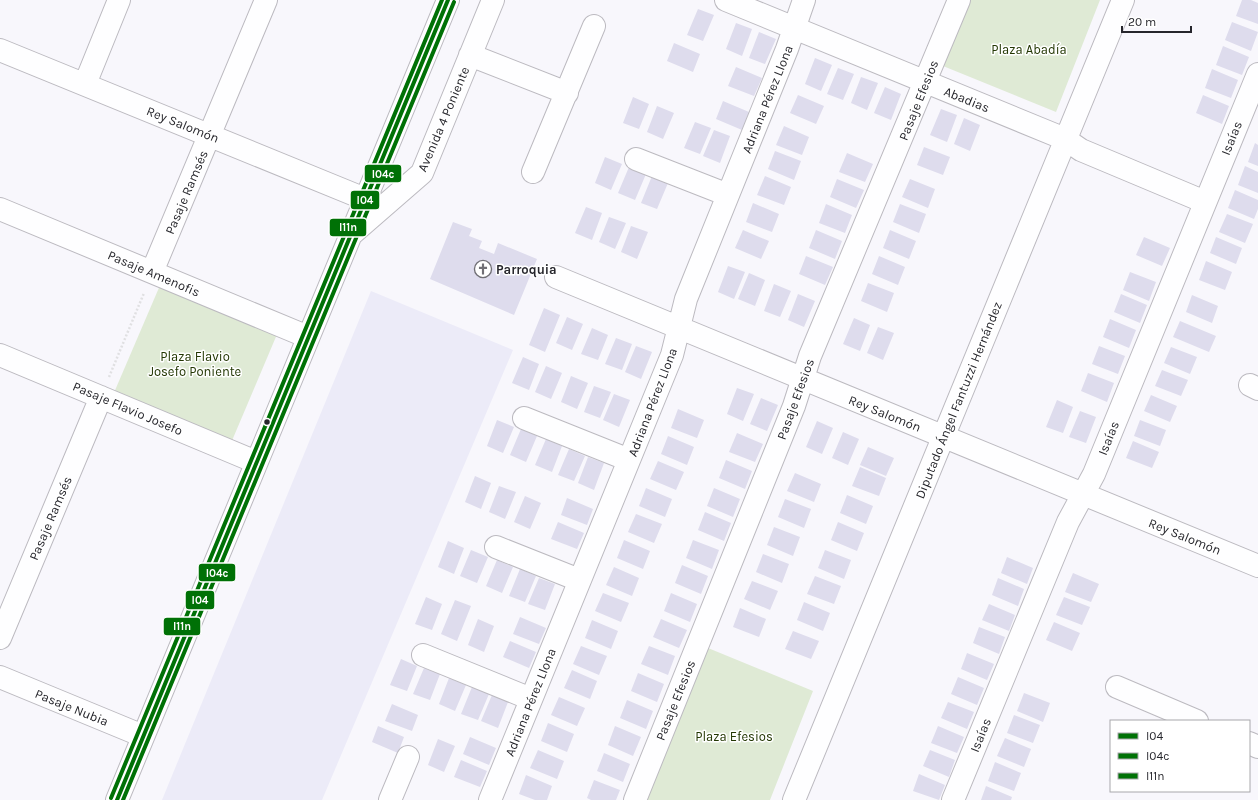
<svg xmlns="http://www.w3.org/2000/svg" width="1258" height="800" font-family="Karla,sans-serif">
<rect width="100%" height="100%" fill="#f8f7fc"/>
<path fill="#ecebf8" d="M371,291L513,350L322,800H162Z"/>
<path fill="#dfead5" d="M970,0H1100L1056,112L943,66Z
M161,283L278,332L231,443L113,395Z
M708,648L813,691L770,800H647Z"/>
<path fill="#dedced" d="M1242,0H1251L1258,3V24L1236,16Z
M698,9L714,15L703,41L687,35Z
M1232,22L1258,32L1251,51L1225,40Z
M736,23L752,29L742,56L726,49Z
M759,32L776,39L765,64L749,58Z
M674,43L700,54L693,72L667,61Z
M1223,46L1249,57L1242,75L1216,65Z
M815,58L832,65L821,91L805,84Z
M736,67L762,78L754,96L728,86Z
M838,68L854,74L843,100L827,94Z
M1212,69L1238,80L1231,98L1205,88Z
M861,77L878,83L867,110L851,103Z
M885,87L901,94L891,120L874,113Z
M798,95L824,106L816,124L790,113Z
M1203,95L1229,106L1222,124L1196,113Z
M633,97L649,104L639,129L623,123Z
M723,101L749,112L742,130L716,119Z
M657,106L674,113L663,139L647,132Z
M941,109L957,115L947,142L930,135Z
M964,118L980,125L970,151L954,144Z
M695,122L711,128L700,154L684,148Z
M784,126L809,137L802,155L776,145Z
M714,130L730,136L720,163L703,156Z
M1255,143L1258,145V166L1248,162Z
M924,147L950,157L943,175L917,165Z
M775,151L801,161L794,180L768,169Z
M847,153L873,164L865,182L839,172Z
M605,157L622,164L611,190L595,183Z
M1245,166L1258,172V193L1238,185Z
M629,167L646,174L635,200L618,193Z
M652,176L668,183L657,209L641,203Z
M765,176L791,187L784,205L757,195Z
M837,179L864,190L856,208L830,197Z
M910,179L935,189L928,208L902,197Z
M1235,190L1258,200V209L1254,219L1228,208Z
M753,203L779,214L772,232L746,222Z
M826,204L852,215L845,233L819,223Z
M900,204L926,214L919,233L893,222Z
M586,207L602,213L592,240L575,233Z
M1227,214L1253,224L1245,243L1219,232Z
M609,217L626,223L615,249L599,242Z
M453,222L472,229L469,236L482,241L479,248L494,254L498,243L537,259L514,315L430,279Z
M631,226L648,232L637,259L621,252Z
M743,230L769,241L761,259L735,248Z
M816,230L842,241L835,259L809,248Z
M890,230L916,241L909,259L883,248Z
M1144,237L1170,248L1162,266L1136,255Z
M1216,237L1242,248L1236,264L1210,253Z
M806,256L833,267L825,285L799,274Z
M879,256L905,267L898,285L872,274Z
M1206,261L1232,272L1225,290L1199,280Z
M728,266L745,272L734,299L718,292Z
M1130,272L1156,282L1149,301L1123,290Z
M749,273L765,280L755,306L738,299Z
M868,283L894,293L887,312L861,301Z
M774,284L791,291L780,317L764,311Z
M798,294L815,301L804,327L788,320Z
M1121,294L1147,305L1140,323L1114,312Z
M1192,295L1218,306L1212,323L1186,312Z
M544,308L560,315L545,352L529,345Z
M567,317L583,324L572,350L556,343Z
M854,318L870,325L860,351L843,344Z
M1110,319L1136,330L1129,348L1103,337Z
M1180,321L1216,336L1209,352L1173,337Z
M878,327L894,333L883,360L867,353Z
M592,328L608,335L598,360L581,354Z
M616,338L632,344L622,370L605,364Z
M636,346L652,352L641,379L625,372Z
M1099,346L1125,356L1118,374L1092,364Z
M1171,347L1197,357L1190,374L1164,363Z
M523,357L539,364L529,390L512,383Z
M546,366L562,373L551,399L535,392Z
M1162,370L1188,380L1181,396L1155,386Z
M1088,373L1114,383L1107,402L1081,391Z
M571,376L588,383L577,409L561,402Z
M594,386L611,392L600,418L584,412Z
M737,388L754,394L743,421L727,414Z
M614,394L630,400L619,427L603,420Z
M1151,395L1177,406L1170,422L1144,411Z
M761,398L778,405L767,431L750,424Z
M1057,400L1073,407L1063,433L1046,427Z
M678,409L704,420L697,438L671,428Z
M1080,411L1096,417L1086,443L1069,437Z
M497,420L514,427L503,453L487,446Z
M1140,420L1166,430L1160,446L1134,436Z
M817,421L833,428L822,454L806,447Z
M521,429L537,436L526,462L510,455Z
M843,432L859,439L848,465L832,458Z
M737,433L763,444L755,462L729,452Z
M668,436L694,447L687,465L661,454Z
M546,439L562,446L552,472L535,465Z
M1133,441L1159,452L1152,468L1126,458Z
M868,447L894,458L886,476L860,465Z
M569,449L585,456L574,481L558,475Z
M588,457L604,463L594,490L578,483Z
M726,460L752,471L745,489L719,478Z
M658,461L684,472L676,490L650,479Z
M860,467L886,478L879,496L852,486Z
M795,473L821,484L814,502L787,491Z
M475,476L491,483L481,509L465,502Z
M499,486L516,492L505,519L489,512Z
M646,488L672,499L665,517L639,506Z
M714,488L740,499L733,517L707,506Z
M847,495L873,506L866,524L840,513Z
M525,496L541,503L530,529L514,522Z
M567,498L593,509L587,525L561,515Z
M785,499L811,509L804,528L778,517Z
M705,512L731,523L724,541L698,530Z
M636,514L662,524L654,543L628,532Z
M558,522L584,533L577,549L551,539Z
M838,522L864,533L857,551L831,540Z
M774,527L800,537L793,556L767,545Z
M624,540L650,551L643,569L617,558Z
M693,540L719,550L712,569L686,558Z
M448,541L464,548L454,574L438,567Z
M471,550L488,557L477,583L460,576Z
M825,550L851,560L844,579L818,568Z
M763,554L789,564L782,583L756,572Z
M1007,557L1033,568L1027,584L1001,573Z
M497,560L513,567L502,593L486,586Z
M682,565L708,576L701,594L675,583Z
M614,567L639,578L632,596L606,585Z
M520,569L536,576L525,602L509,596Z
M1073,573L1099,584L1091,602L1065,592Z
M815,576L841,586L834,604L807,594Z
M539,578L555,584L545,610L528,604Z
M998,578L1024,589L1018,606L992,595Z
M752,581L778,591L770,610L744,599Z
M603,593L629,603L621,622L595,611Z
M671,593L697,604L690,622L664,611Z
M426,597L442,604L432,630L415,624Z
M1064,597L1090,607L1082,625L1056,615Z
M455,600L471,606L457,641L441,634Z
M804,602L830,613L823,631L797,620Z
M989,604L1015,615L1009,631L982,620Z
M740,608L766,619L759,637L733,627Z
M520,617L546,628L539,644L513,634Z
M478,619L494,626L484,652L468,645Z
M661,619L687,630L679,648L653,637Z
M592,620L618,631L611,649L585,638Z
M1054,622L1080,633L1072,651L1046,640Z
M979,627L1005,637L999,654L973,643Z
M793,631L819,641L811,659L785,649Z
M510,641L536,652L529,668L503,657Z
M581,646L607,656L599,675L573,664Z
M649,646L675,656L668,675L641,664Z
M967,653L994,664L987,680L961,669Z
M401,659L417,666L407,691L390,685Z
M424,668L440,674L430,700L413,694Z
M572,670L597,681L590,699L564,688Z
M638,673L664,684L657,702L631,691Z
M958,677L984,688L977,705L951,694Z
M449,678L466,685L455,711L439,704Z
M472,687L489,694L478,720L461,714Z
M1024,693L1050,703L1043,722L1017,711Z
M492,695L508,702L498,728L481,721Z
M559,697L585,708L577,726L551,715Z
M627,700L653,711L646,729L620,718Z
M948,702L974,712L967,729L941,718Z
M392,704L418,715L412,731L385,721Z
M1014,715L1040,725L1033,743L1007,733Z
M548,723L574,734L567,752L541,741Z
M378,726L404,737L398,753L372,742Z
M615,726L641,737L633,756L608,745Z
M938,726L964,737L957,753L931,743Z
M470,737L496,748L489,765L463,754Z
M1005,738L1031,749L1024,767L997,756Z
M438,739L455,746L444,772L428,765Z
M538,750L564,761L557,779L530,768Z
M930,750L955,760L949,777L923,766Z
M604,753L630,764L623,782L597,771Z
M461,760L487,771L480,787L454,777Z
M995,762L1021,773L1014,791L988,781Z
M919,774L945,785L939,800L913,791Z
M526,775L552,786L547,800H535L519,794Z
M594,780L620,790L616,800H591L587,798Z
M986,786L1012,797L1011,800H981Z"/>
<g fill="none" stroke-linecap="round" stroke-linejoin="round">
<g stroke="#bcbac0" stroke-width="24">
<path id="minor" d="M726,0L1065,139L1081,150L1205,202
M0,50L365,199
M470,55L567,93
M85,84L119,0
M636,159L728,195
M533,172L594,26
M0,209L308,337
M353,233L422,173L493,0
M152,272L266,0
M556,277L1258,566
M0,355L256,462
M1250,385L1258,389
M524,418L629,460
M496,547L579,580
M0,638L101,397
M423,655L531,699
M0,677L143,736
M1117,687L1197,721
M1249,743L1258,747
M117,800L448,0
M390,800L408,757
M490,800L672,355L686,299L787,49L804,0
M635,800L794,406L810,356L959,0
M794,800L1123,0
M953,800L1068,522L1094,474L1258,74"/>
</g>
<path stroke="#e0e0e2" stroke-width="2.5" stroke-dasharray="2 2" stroke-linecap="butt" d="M109,377L144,293"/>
<use href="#minor" stroke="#fefeff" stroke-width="22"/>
<g stroke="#fff" stroke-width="7">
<path id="bus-1" d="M117,800L448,0"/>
</g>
<g stroke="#fff" stroke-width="7">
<path id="bus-2" d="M123,800L454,2"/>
</g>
<g stroke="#fff" stroke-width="7">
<path id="bus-3" d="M111,798L442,0"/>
</g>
<use href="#bus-1" stroke="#007106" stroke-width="4"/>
<use href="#bus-2" stroke="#007106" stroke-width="4"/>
<use href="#bus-3" stroke="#007106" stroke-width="4"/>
</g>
<defs>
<g id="church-ring" transform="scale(0.9)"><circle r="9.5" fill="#fff" stroke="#706f75" stroke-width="1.5"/><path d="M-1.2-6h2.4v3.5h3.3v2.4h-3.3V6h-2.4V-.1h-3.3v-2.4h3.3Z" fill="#706f75"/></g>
</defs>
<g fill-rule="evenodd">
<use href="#church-ring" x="483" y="269"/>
</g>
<circle fill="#26262c" stroke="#fff" stroke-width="1.5" cx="267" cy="422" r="3.5"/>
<g text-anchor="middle" stroke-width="3" stroke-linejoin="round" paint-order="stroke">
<g font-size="13" fill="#233703" stroke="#fff">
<text x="1029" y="54">Plaza Abadía</text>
<text x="195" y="361">Plaza Flavio<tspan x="195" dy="15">Josefo Poniente</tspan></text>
<text x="734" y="741">Plaza Efesios</text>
</g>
<g font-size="13" fill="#26262c" stroke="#fff">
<text transform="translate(767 99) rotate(-68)" y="5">Adriana Pérez Llona</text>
<text transform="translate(967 99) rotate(22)" y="5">Abadias</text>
<text transform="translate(918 100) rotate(-68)" y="5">Pasaje Efesios</text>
<text transform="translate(443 119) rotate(-67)" y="5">Avenida 4 Poniente</text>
<text transform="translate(183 124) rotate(22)" y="5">Rey Salomón</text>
<text transform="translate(1231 138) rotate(-68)" y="5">Isaías</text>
<text transform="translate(186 192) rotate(-67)" y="5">Pasaje Ramsés</text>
<text transform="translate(154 273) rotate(23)" y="5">Pasaje Amenofis</text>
<text transform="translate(795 399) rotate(-70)" y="5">Pasaje Efesios</text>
<text transform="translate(958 400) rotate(-68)" y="5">Diputado Ángel Fantuzzi Hernández</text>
<text transform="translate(652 402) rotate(-69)" y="5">Adriana Pérez Llona</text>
<text transform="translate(128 408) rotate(23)" y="5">Pasaje Flavio Josefo</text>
<text transform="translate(885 413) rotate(22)" y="5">Rey Salomón</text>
<text transform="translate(1108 438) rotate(-68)" y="5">Isaías</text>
<text transform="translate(50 518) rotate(-67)" y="5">Pasaje Ramsés</text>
<text transform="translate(1185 536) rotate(22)" y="5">Rey Salomón</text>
<text transform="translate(675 700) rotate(-68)" y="5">Pasaje Efesios</text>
<text transform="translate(530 702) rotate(-68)" y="5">Adriana Pérez Llona</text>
<text transform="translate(72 707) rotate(22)" y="5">Pasaje Nubia</text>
<text transform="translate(980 735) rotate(-68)" y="5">Isaías</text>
</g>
<g font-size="13" font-weight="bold" fill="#26262c" stroke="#fff" text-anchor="start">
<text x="496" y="274">Parroquia</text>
</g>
</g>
<g stroke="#fff" stroke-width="1.5">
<rect x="364" y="164" width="38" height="19" rx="4" fill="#007106"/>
<rect x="350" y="190" width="30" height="20" rx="4" fill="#007106"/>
<rect x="329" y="218" width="38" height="19" rx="4" fill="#007106"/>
<rect x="198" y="563" width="38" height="19" rx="4" fill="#007106"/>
<rect x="185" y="590" width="30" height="20" rx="4" fill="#007106"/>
<rect x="163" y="617" width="38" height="19" rx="4" fill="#007106"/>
</g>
<g font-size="11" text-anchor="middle" font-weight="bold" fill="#fff">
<text x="383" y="178">I04c</text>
<text x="365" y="204">I04</text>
<text x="348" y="231">I11n</text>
<text x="217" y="577">I04c</text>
<text x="200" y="604">I04</text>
<text x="182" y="630">I11n</text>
</g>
<rect x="1110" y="720" width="140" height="72" fill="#ffffff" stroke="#a8a8ab"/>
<rect x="1118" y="733" width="20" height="6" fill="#007106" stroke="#a8a8ab"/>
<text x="1146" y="740" font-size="12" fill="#26262c">I04</text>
<rect x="1118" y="753" width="20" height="6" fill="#007106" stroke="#a8a8ab"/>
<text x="1146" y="760" font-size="12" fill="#26262c">I04c</text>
<rect x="1118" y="773" width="20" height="6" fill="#007106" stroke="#a8a8ab"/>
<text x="1146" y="780" font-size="12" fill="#26262c">I11n</text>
<path d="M1122 26v6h69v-6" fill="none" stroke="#26262c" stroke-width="2"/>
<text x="1128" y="26" font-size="12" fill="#26262c" stroke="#ffffff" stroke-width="3" paint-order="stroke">20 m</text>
</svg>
